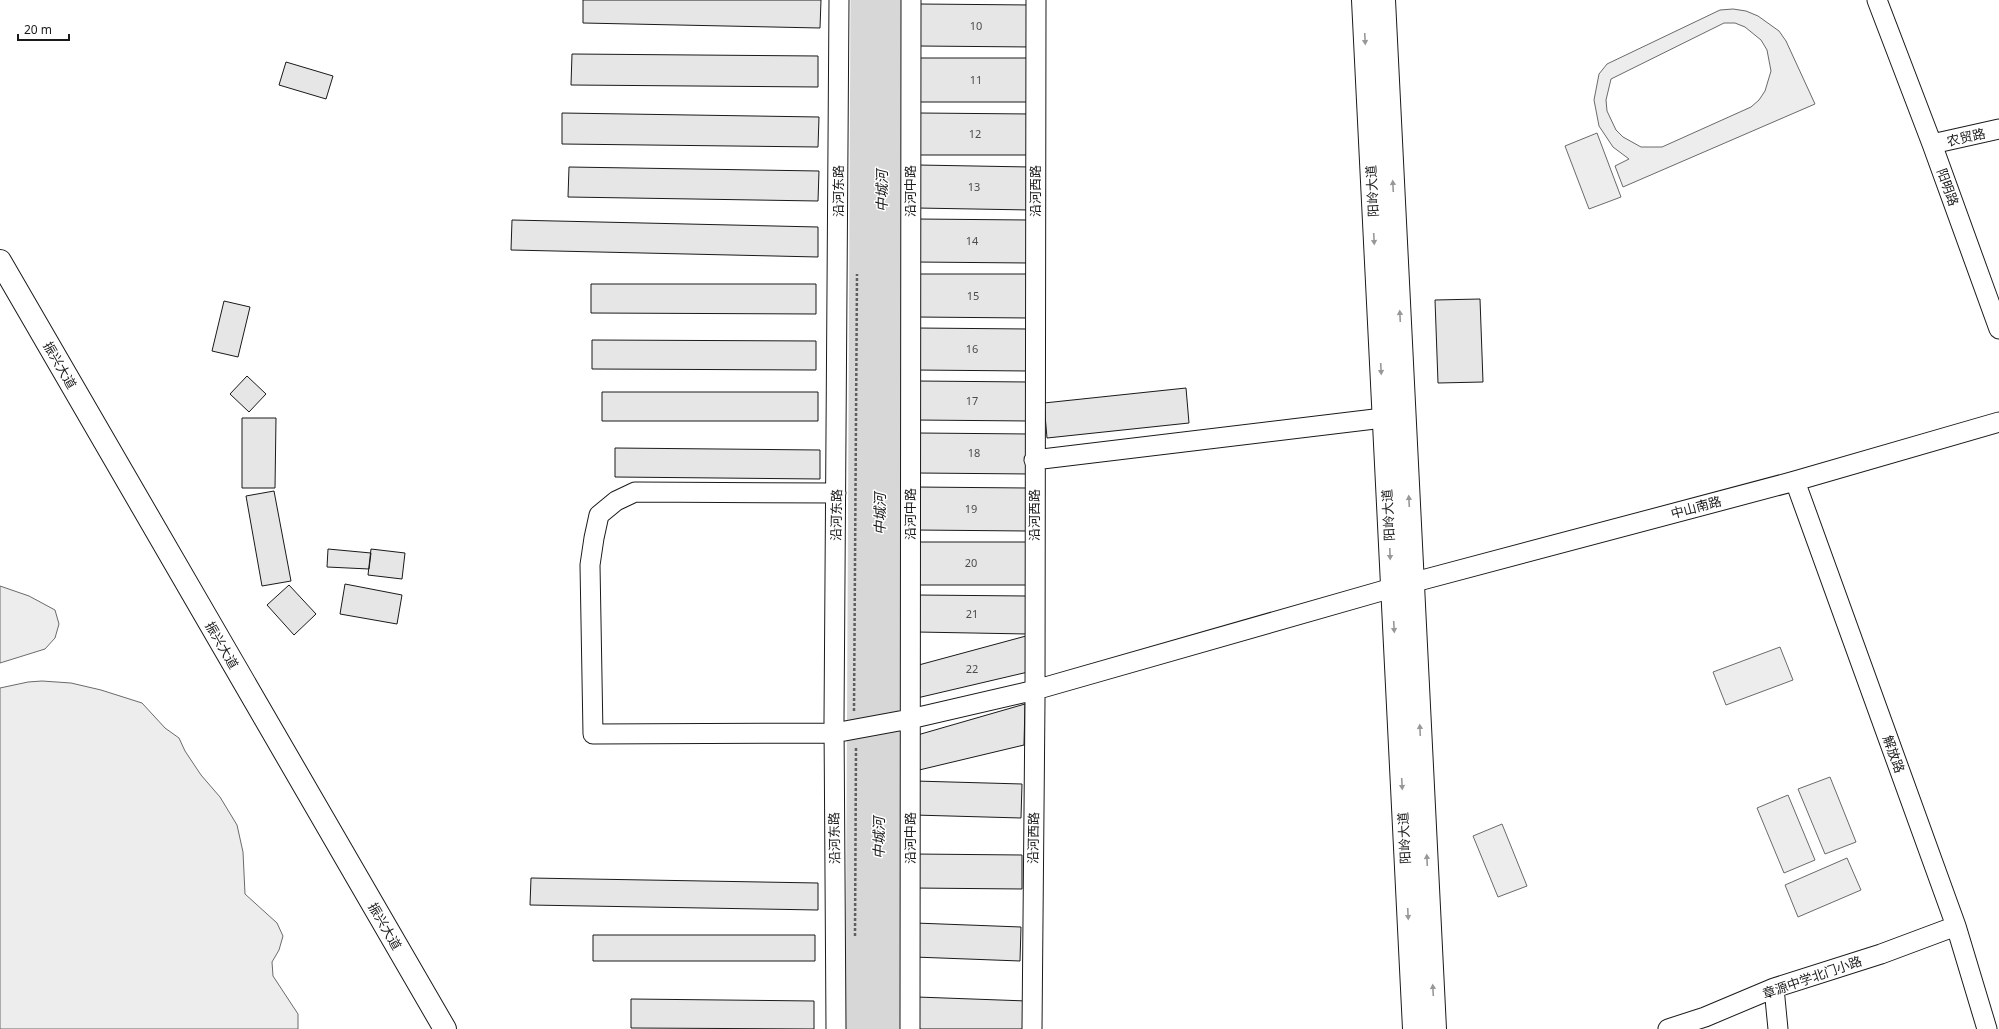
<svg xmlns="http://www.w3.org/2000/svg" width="1999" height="1029" font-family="'Noto Sans','Noto Sans SC',sans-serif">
<rect width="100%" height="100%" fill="#fff"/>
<path fill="#ededed" stroke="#6a6a6a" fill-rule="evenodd" d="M1733,9L1746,11L1758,16L1779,31L1786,41L1815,104L1623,187L1615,166L1629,159L1613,147L1599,126L1594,100L1599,74L1607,64L1720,10ZM1724,23H1735L1745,27L1761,40L1767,50L1771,71L1765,91L1759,100L1751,107L1662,147H1641L1623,137L1616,130L1607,111L1606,100L1611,79Z
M1597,133L1621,197L1589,209L1565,146Z
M0,586L29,596L55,610L59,624L55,638L45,649L0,663Z
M1780,647L1793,680L1726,705L1713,672Z
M42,681L71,683L101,690L142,703L165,728L179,738L185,751L201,775L220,797L237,825L243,852L245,894L277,923L283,936L279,950L272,962L273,976L298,1014V1029H0V688L28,682Z
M1830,777L1856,842L1825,854L1798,789Z
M1788,795L1815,860L1784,873L1757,808Z
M1502,824L1527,886L1498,897L1473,836Z
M1847,858L1861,890L1798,917L1785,885Z"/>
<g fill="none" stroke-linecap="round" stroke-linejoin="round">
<path stroke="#d7d7d7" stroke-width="31" d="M861,1029L866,0
M886,1029L891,0"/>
</g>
<path fill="#e6e6e6" stroke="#1a1a1a" d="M583,0H821L820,28L583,23Z
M919,4L1032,5V47L919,46Z
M572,54L818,56V87L571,85Z
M920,58H1031V102H920Z
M286,62L333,76L326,99L279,85Z
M562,113L819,117L818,147L562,144Z
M919,113L1031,114V155H919Z
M918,165L1030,167V210L917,208Z
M569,167L819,171L818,201L568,197Z
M916,219L1029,220V263L915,262Z
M512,220L818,227V257L511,250Z
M917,274H1029V318L916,317Z
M591,284H816V314L591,313Z
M1480,299L1483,382L1438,383L1435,300Z
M224,301L250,307L238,357L212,351Z
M916,328L1029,329V371L915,370Z
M592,340L816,341V370L592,369Z
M247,376L266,394L249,412L230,394Z
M917,381L1029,382L1028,421L916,420Z
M1186,388L1189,423L1047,438L1044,403Z
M602,392H818V421H602Z
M242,418H276L275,488H242Z
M918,433L1030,434V474L918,473Z
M615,448L820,450V479L615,477Z
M915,487L1027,488V531L915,530Z
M274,491L291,581L262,586L246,496Z
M915,542H1027V585H915Z
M328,549L371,553L369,569L327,567Z
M371,549L405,553L402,579L368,575Z
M345,584L402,595L397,624L340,614Z
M289,585L316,614L294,635L267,605Z
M917,595L1027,596V634L917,632Z
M1026,636L1028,672L917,698L915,666Z
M1025,704L1024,745L915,771L914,736Z
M915,781L1022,784L1021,818L914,815Z
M914,854L1022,855V889L913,888Z
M531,878L818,883V910L530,905Z
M915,923L1021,927L1020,961L914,957Z
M593,935H815V961H593Z
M917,997L1027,1001L1025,1029H915Z
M631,999L814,1001V1029L631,1028Z"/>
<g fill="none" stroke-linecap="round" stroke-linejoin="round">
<g stroke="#1a1a1a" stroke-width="21">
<path id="minor" d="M1877,0L1932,144L1999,329
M1932,144L1999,129
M1034,460L1383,418
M1795,481L1956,926L1987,1029
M836,493L635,492L616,501L599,515L594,538L590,565L593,734L834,733L910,719L1035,690L1392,588L1795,481L1999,422
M1774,988L1778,1029
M836,1029L834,721L839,0
M910,1029L911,0
M1032,1029L1035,701L1036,0
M1668,1029L1705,1017L1774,988L1881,954L1956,926"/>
</g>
<g stroke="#1a1a1a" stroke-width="24">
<path id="major" d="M1363,0L1414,1029
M1384,0L1435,1029
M0,261L445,1029"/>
</g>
<path stroke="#5f5f5f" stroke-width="2.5" stroke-dasharray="3 2" stroke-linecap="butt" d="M854,711L857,274
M855,936L856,747"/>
<use href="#minor" stroke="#fff" stroke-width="19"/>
<use href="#major" stroke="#fff" stroke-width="22"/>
</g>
<defs><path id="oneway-solid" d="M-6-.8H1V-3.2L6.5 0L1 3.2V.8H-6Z"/></defs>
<g fill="#989898">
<use href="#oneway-solid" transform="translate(1365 39) rotate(87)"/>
<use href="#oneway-solid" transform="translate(1393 186) rotate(-93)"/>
<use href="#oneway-solid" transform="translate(1374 239) rotate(87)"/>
<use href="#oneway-solid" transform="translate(1400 316) rotate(-93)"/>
<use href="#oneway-solid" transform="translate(1381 369) rotate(87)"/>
<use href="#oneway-solid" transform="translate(1409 501) rotate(-93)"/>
<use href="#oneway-solid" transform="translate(1390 554) rotate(88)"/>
<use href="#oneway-solid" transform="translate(1394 627) rotate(87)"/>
<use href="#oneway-solid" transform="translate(1420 730) rotate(-93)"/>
<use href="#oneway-solid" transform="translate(1402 784) rotate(87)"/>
<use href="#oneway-solid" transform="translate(1427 860) rotate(-93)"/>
<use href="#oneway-solid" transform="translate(1408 914) rotate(87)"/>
<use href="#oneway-solid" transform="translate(1433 990) rotate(-93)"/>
</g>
<g text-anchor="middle" stroke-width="3" stroke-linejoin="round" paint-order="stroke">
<g font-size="11" fill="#4d4d4d">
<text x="976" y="30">10</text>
<text x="976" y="84">11</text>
<text x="975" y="138">12</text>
<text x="974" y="191">13</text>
<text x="972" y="245">14</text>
<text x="973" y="300">15</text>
<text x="972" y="353">16</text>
<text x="972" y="405">17</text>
<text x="974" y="457">18</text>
<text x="971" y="513">19</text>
<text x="971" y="567">20</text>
<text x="972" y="618">21</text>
<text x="972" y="673">22</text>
</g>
<g font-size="13" fill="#1a1a1a" stroke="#fff">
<text transform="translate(1966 137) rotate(-13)" y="5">农贸路</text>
<text transform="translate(1948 187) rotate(70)" y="5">阳明路</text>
<text transform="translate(838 191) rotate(-90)" y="5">沿河东路</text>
<text transform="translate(910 191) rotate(-90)" y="5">沿河中路</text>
<text transform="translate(1035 191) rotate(-90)" y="5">沿河西路</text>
<text transform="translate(1372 191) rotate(-93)" y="5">阳岭大道</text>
<text transform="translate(60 365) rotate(60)" y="5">振兴大道</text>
<text transform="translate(1696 507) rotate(-15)" y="5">中山南路</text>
<text transform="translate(910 514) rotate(-90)" y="5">沿河中路</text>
<text transform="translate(836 515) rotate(-89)" y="5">沿河东路</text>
<text transform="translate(1034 515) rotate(-90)" y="5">沿河西路</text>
<text transform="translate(1388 515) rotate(-93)" y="5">阳岭大道</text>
<text transform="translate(222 645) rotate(60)" y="5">振兴大道</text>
<text transform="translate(1894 754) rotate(70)" y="5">解放路</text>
<text transform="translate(834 838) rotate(-91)" y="5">沿河东路</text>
<text transform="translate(910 838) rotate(-90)" y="5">沿河中路</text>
<text transform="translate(1033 838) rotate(-89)" y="5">沿河西路</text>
<text transform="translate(1404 838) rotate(-93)" y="5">阳岭大道</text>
<text transform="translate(385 926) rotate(60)" y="5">振兴大道</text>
<text transform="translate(1812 977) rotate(-19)" y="5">章源中学北门小路</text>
</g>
<g font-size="14" font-style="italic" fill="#1a1a1a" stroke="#fff">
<text transform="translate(882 191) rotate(-90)" y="5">中城河</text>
<text transform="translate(880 514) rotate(-90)" y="5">中城河</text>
<text transform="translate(879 838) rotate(-90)" y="5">中城河</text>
</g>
</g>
<path d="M18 34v6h51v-6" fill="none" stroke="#1a1a1a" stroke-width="2"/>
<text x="24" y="34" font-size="12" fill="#1a1a1a" stroke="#ffffff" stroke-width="3" paint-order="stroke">20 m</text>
</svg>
